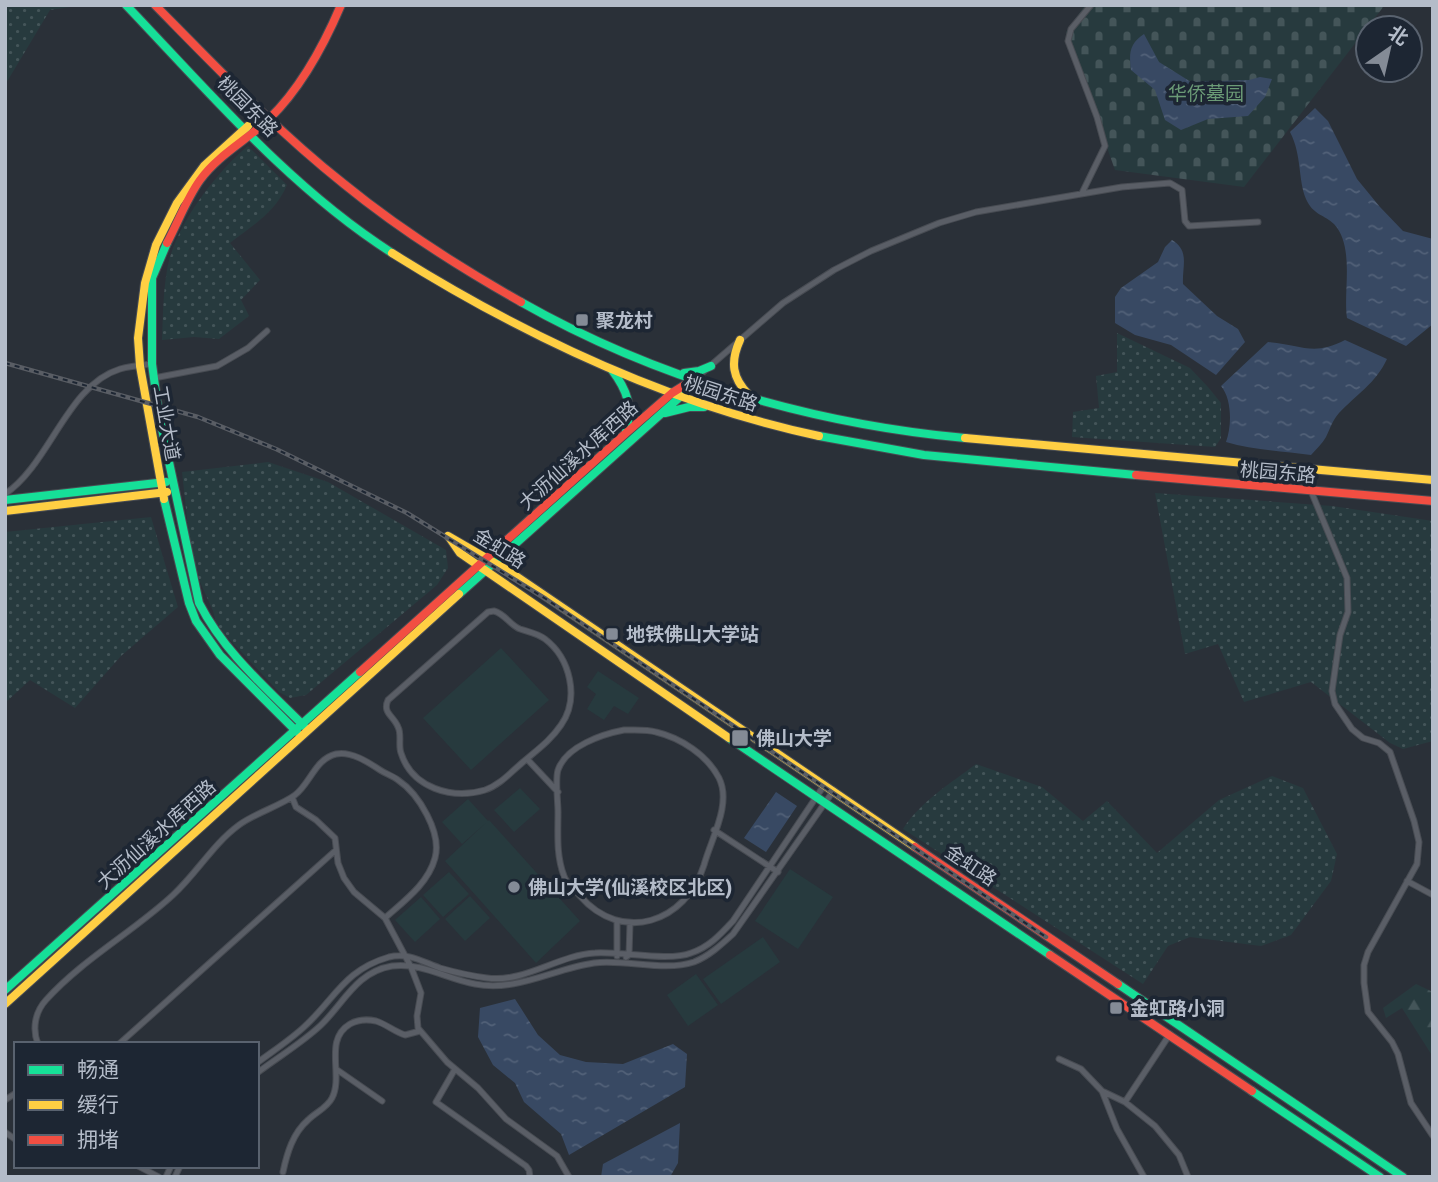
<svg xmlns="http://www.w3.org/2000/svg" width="1438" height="1182" font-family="Signika,'Noto Sans SC',sans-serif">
<defs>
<pattern id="grass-dots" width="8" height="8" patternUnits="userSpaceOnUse" patternTransform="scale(1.75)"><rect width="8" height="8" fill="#273a3e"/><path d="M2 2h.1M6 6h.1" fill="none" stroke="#445559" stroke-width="1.8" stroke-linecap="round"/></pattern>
<pattern id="forest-firs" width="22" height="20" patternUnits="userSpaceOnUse" patternTransform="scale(1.75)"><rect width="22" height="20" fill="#273a3e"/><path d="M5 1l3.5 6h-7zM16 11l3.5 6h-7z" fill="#445559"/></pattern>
<pattern id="cemetery-stones" width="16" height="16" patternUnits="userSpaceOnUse" patternTransform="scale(1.75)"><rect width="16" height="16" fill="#273a3e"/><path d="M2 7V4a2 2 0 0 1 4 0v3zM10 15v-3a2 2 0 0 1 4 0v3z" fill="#445559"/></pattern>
<pattern id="water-ripples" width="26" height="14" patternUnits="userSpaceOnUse" patternTransform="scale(1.75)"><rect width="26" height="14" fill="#384963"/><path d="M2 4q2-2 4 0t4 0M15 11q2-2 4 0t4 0" fill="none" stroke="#526178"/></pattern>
</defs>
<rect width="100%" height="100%" fill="#2a3038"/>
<path fill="url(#grass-dots)" d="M5,5H84L50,10L5,85Z
M248,146L287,185C275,213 253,225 230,243L260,280L241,300L249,316L219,339L194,337L162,340C163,317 163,293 167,270C174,227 216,172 248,146Z
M1117,333L1190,368L1208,387L1221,403V438L1215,447L1072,437L1073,412L1099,408L1096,376L1117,372Z
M268,462L328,482L446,550L448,568L437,585L306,695L290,698L279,692L217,626L213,611L192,564L182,472Z
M1155,493L1332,506L1433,521V741L1403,749L1390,743L1311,682L1244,702L1218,644L1185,654Z
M151,517L178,607L121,656L75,708L30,680L5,703V532Z
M976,764L1042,787L1083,821L1107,801L1157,853L1219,800L1272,776L1303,788L1337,854L1331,881L1291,935L1261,946L1190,937L1168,946L1143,984L903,829C920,802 951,783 976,764Z"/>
<path fill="url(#forest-firs)" d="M1416,984L1433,992V1057L1402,1008L1386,1018L1383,1008Z"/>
<path fill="url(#cemetery-stones)" d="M1085,5H1383L1384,6L1244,187L1115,170L1066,32Z"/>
<path fill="#273a3e" d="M501,648L549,700L471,770L423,718Z
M598,671L639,698L628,714L614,706L604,720L587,709L596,694L587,687Z
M520,788L540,809L514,832L494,810Z
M468,799L488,821L462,844L442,822Z
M489,820L580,921L536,963L445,861Z
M790,869L833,897L798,949L755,921Z
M449,872L469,894L443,917L423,895Z
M470,896L490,918L465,941L445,919Z
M421,897L440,919L415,942L395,920Z
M763,937L780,962L721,1004L703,979Z
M696,974L718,1005L688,1026L667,995Z"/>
<path fill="url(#water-ripples)" d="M1144,34L1159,62L1191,82L1249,80L1260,77L1272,79L1265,97L1248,116L1208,119L1181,130L1165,120L1155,90L1131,70C1129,54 1129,44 1144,34Z
M1315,108L1328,121L1357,179L1380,207L1403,231L1433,239V324L1406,346L1347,318C1343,291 1355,247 1334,224C1325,215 1313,215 1306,199C1298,180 1302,155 1290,132Z
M1172,240C1190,251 1182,266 1183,284L1217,316L1238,329L1245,342L1216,375L1171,345L1135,335L1115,323V297L1121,288L1158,262L1165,247Z
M1345,340L1387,359C1376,383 1356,395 1339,413C1332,421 1330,429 1326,437C1322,444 1316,449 1311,455C1283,451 1253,450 1226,442C1232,426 1232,399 1221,386L1268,342C1300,344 1313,357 1345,340Z
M776,792L797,806L766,852L744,838Z
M515,999L538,1035L560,1055L586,1062L623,1064L673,1044L687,1054L685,1087L569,1155L561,1134L524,1102L515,1083L493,1065L478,1037L480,1008Z
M680,1123L678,1163L670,1177H601L603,1164Z"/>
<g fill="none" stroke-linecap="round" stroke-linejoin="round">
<g stroke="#484c53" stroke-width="7">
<path id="street" d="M1082,193L1105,146L1097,117L1068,41L1071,29L1091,5
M154,378L217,366L248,348L267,331
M695,379L783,303L834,270L871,251L939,223L976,212L1122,187L1170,183L1182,190L1185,221L1189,226L1258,222
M1311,491L1347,578L1348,612L1340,635L1332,691L1335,704L1352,729L1363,738L1379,743L1390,752L1414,821L1419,842L1417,864L1368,952L1364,965V983L1368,1012L1392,1042L1398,1054L1411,1103L1433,1136
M5,494C50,464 67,385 120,369C130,366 142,365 152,364
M494,611C505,614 510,625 520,629C529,632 537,633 545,639C570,658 580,698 561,725C551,740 537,750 523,762C511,772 500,785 485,790C452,800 412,788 401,753C398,745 402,734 398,727C394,716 382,713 388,700L488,612Z
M624,730C634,730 646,729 656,732C681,738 707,755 719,778C732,804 711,839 704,865C686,923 622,944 580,896C575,890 566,883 564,876C556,855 558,834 558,812C558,802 555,779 558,770C566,746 603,734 624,730Z
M527,759L558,792
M292,797L296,807L316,820L335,838L338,863L344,878L354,892L385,918L411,967L421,993L417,1016L418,1028L447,1062L478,1088L506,1119L557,1156L569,1177
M714,830L778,872
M1407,881L1433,895
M617,922V956
M626,957L629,955L630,923
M38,1044C32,1029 35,1012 46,1000C83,959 133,932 173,895C197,873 213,844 239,825C255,813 280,806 295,795C310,784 315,759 336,754C351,751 368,762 380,770C386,774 393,776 398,780C419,794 442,833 435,858C428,884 404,901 385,918
M119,1044L336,850
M1059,1059L1081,1069L1102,1091L1125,1102L1155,1126L1179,1155L1188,1177
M257,1063C273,1051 290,1040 304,1027C335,999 344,970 389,957C408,952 423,962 440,968C454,972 472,976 487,978C525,983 558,955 595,953C621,951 668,962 691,953C709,947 720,935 733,921L825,784
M336,1069L382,1101
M455,1069L436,1102L526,1166L529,1170L530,1177
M257,1073C278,1057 302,1043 321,1025C344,1003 356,972 392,966C421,962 447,979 475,984C517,992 553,969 594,963C626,959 664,972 694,962C709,956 721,945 733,934L834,790
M1102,1091L1117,1129L1144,1177
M5,1100L16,1093
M1125,1102L1170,1034
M5,1132L16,1140
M138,1166L159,1177
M283,1172C287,1153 293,1133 308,1120C316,1112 327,1108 332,1098C344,1075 323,1040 350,1024C359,1019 367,1019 376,1021C386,1024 395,1032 405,1035L420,1031
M166,1177L171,1166
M175,1177L180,1166"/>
</g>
<g stroke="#484c53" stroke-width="10">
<path id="fast" d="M126,5C209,92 290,188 392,253
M167,243L152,278V364L159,415L199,603C224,652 265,687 304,726
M521,302C655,378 812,424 965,438
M612,370C627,390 633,406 626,431
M684,373L699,371L711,366
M665,413L689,407H704
M819,436L924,455L1136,475
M164,499L189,603L196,621L220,655L297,732
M5,500L166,482
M459,594L681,396L695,379
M729,738L1050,955
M1118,984L1403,1177
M5,990L360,672
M1252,1091L1380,1177"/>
</g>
<g stroke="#484c53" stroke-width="10">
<path id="slow" d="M392,253C523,335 668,404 819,436
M740,340C730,362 732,378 749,395
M965,438L1433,480
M164,499L140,366L138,338L145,283L156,245L177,203L204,166L248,126
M5,511L167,492
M448,536L510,572L915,847
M449,537L460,553L729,738
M5,1004L459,594"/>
</g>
<g stroke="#484c53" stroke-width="10">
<path id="jam" d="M155,5C216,67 276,130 344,184C399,229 459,267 521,302
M167,243C178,222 187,198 200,180C218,155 247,140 269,119C301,88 324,45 341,5
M1136,475L1433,501
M360,672L626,433L672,393L688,383
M915,847L1118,984
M1050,955L1252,1091"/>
</g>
<use href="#street" stroke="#5a5e66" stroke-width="5"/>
<use href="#fast" stroke="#16e098" stroke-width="8"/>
<use href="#slow" stroke="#ffcf43" stroke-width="8"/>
<use href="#jam" stroke="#f24e42" stroke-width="8"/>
<g stroke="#595d64" stroke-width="4.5">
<path id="rail" d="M5,363L198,417L276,449L407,513L546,599L1046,937"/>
</g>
<use href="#rail" stroke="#1d2633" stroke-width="2" stroke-dasharray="5" stroke-linecap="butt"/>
</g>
<g fill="#848b96" stroke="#1d2633" stroke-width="2.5">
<rect x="575" y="313" width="14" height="14" rx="3.5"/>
<rect x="605" y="627" width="14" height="14" rx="3.5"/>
<rect x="731" y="729" width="18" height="18" rx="3.5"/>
<circle cx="514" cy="887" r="7"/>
<rect x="1109" y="1001" width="14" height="14" rx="3.5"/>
</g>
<g text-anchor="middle" stroke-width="7" stroke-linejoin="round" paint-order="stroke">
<g font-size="19" fill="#6b9a76" stroke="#1d2633">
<text x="1206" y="100">华侨墓园</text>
</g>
<g font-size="19" fill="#b4bcc9" stroke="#1d2633">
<text transform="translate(248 106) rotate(45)" y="7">桃园东路</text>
<text transform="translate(721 393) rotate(18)" y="7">桃园东路</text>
<text transform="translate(167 423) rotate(80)" y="7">工业大道</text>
<text transform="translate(578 455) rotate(-42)" y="7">大沥仙溪水库西路</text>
<text transform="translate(1278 472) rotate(5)" y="7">桃园东路</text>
<text transform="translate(500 548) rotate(32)" y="7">金虹路</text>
<text transform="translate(156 834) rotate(-42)" y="7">大沥仙溪水库西路</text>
<text transform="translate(971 865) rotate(34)" y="7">金虹路</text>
</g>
<g font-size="19" font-weight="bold" fill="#b4bcc9" stroke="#1d2633" text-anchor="start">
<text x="596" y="327">聚龙村</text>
<text x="626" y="641">地铁佛山大学站</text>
<text x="756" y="745">佛山大学</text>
<text x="528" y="894">佛山大学(仙溪校区北区)</text>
<text x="1130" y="1015">金虹路小洞</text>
</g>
</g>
<rect width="1438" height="1182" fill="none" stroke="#b4bcc9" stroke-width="14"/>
<rect x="14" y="1042" width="245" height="126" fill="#1d2633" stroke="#59626f" stroke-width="2"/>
<rect x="28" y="1065" width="35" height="10" fill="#16e098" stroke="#59626f" stroke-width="2"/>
<text x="77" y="1077" font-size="21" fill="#b4bcc9">畅通</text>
<rect x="28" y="1100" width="35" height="10" fill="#ffcf43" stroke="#59626f" stroke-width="2"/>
<text x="77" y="1112" font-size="21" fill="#b4bcc9">缓行</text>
<rect x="28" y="1135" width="35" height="10" fill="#f24e42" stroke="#59626f" stroke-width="2"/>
<text x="77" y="1147" font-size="21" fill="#b4bcc9">拥堵</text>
<g transform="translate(1389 49) rotate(34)"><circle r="33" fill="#1d2633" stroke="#59626f" stroke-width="2"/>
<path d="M0-5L12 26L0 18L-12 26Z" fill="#848b96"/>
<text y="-10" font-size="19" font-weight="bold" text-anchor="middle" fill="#b4bcc9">北</text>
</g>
</svg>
